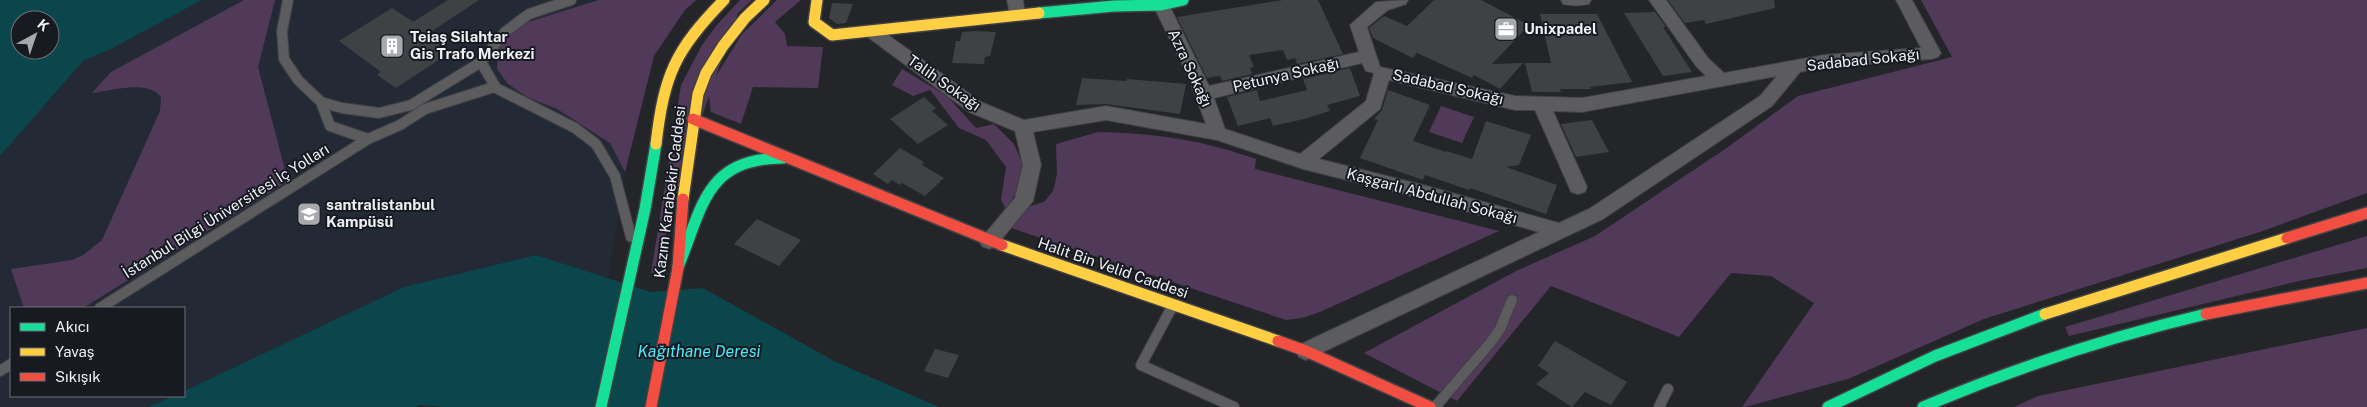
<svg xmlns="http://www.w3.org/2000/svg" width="2367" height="407" font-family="'Public Sans',sans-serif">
<rect width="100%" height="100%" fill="#232528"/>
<path fill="#242a35" d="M202,0H696L682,13L655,54L625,172L608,279L536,255L404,287L184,391V308H11V396H173L149,407H0V156L83,61L113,48Z"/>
<path fill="#513959" d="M244,0H275L258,67L288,181L83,308H24L11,269L72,260L83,255L102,240L160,111L161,97C148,79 111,91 92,93L111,72Z
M599,0H696L685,10L654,56L625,172L610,143L557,109L527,97L508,84L497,69L498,51L512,27Z
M740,0H752L738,13L670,208L660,272L651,273L681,85L702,45L716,26Z
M777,0H801L775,22L785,34L787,46L823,47L818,88L753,87L741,124L711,112L708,89L742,34Z
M1921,0H2367V193L2263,231L1984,319L1848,379L1745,407H1742L1814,303L1771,276L1731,273L1679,337L1551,286L1457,401L1364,353L1516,271L1595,236L1728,147L1798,96L1952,57Z
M902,69L947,96L976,128L994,124L1014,144L1023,164L1016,193L1006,209L1001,200L1006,167L986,140L959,128L930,90L913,96L892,85Z
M1441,106L1474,117L1462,143L1429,132Z
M1098,132C1155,133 1202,140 1256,159L1255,169L1499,231L1320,312L1302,318L1286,320L1011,228L1024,208L1044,202L1053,191L1057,174L1056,144Z
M2367,236V268L2299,281L2069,336L2065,327Z
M2367,328V407H2014L2038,396Z"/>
<path fill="#0a464b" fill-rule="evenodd" d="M0,0H202L113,48L83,61L0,156ZM20,20H50V50H20Z
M536,255L651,292L703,288L836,362L939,407H442L420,405L416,407H149L173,396H184V391L404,287Z"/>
<path fill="#3f4245" d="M448,0H479L429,33L444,43L435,49L446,55L396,88L377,75L381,72L339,41L392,8L413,22Z
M1283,0H1318L1343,54L1297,64L1295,58L1287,60L1283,50L1249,55L1254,67L1250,68L1252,74L1222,81L1220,76L1207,78L1177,17Z
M1434,0H1481L1529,25L1492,64L1523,63L1500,89L1474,75L1472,78L1417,53L1413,58L1373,38L1369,28L1384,16L1407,26Z
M1668,0H1774L1775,8L1706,24L1704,20L1685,23Z
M832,3L853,4L846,23L837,24L829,18Z
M1655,12L1666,27H1663L1692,72L1663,76L1624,13Z
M1540,14H1597L1632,82L1590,87L1591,89H1560L1561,92H1532L1525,63H1551Z
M975,31L996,32L990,56L985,57L984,64L952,63L956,41H960L962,32Z
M1350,68L1360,96L1327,105L1330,111L1304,119L1273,126L1270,118L1238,126L1227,97L1257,90L1260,101L1307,90L1303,79Z
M1082,78L1126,81L1127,79L1186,84L1180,114L1106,104L1076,105Z
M1388,90L1430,105L1413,141L1446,152L1447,151L1472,159L1486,121L1531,135L1519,165L1506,167L1557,185L1546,214L1470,188L1469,190L1425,175L1423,180L1360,158L1378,120L1374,119L1382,110Z
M924,97L936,108L932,111L948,125L918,144L890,119Z
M1592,120L1609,152L1576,157L1561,124Z
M900,148L924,162L922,165L944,178L925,196L902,183L900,185L892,180L888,184L873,174Z
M757,219L801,240L779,266L734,244Z
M1555,341L1627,382L1611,405L1585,392L1572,407L1536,384L1549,373L1538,366Z
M935,349L959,355L948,378L924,371Z"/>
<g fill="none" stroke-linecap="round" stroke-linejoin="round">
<g stroke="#404144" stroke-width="12">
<path id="lane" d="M288,0L282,31L284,59L298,80L321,102L330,126L368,139
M481,62L496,88L575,128L596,144L615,176L631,237
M321,102L342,108L379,113L411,105L481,62L505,32L529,14L571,0
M1173,305L1141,365L1234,407
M100,308L368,139L400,125L425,109L494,87
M0,371L11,364
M1435,407L1491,342L1500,329L1512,300
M1659,407L1668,389"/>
</g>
<g stroke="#404144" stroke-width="2">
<path id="street" d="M1007,0H1023L1025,15L1023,19H1011Z
M1158,0L1167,1L1169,5L1209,86L1359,52L1350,25L1376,2L1408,0L1406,4L1388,10L1367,27L1380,67L1515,96L1582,98L1706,76L1696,66L1649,0H1666L1708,58L1724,73L1824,55L1921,48L1896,0H1912L1941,53L1938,57L1932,59L1824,67L1800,72L1772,106L1603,219L1306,360L1299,357L1296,351L1299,345L1539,232L1427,200L1303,169L1217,140L1106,120L1033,132L1041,165L1033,201L996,246L989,249L982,246L979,241L1015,198L1023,165L1015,131L969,112L865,35L863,31L865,27H877L981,102L1024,120L1106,106L1206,124L1187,74L1153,5ZM1362,63L1366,71L1374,73L1366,101L1300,154L1225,129L1214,98ZM1777,76L1760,96L1589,209L1559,223L1427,186L1319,159L1380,109L1389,80L1515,110H1535L1569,187L1571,192L1578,194L1585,192L1587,187L1553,111L1582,112Z
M1561,0H1591L1589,4C1580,6 1572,6 1563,4Z"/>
</g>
<g stroke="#404144" stroke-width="14">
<path id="fast" d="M1039,13L1114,6L1161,5L1183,0
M678,267C703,207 705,158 783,158
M601,407L645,209L656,144
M1828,407L1935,356L2045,314
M1923,407C2015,368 2109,337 2206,314"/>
</g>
<g stroke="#404144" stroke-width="14">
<path id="slow" d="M817,0L814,22L832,35L1039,13
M656,144C664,75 675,50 724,0
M683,199L698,94L706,73L723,46L745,18L764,0
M1002,245L1278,341
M2045,314L2287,238"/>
</g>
<g stroke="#404144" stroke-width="14">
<path id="jam" d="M693,119L1002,245
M2287,238L2367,213
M2206,314L2367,283
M1278,341L1306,351L1430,407
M651,407L678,268L683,199"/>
</g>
<use href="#lane" stroke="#5c5c5f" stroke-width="10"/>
<use href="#street" fill="#5c5c5f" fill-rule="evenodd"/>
<use href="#fast" stroke="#16e098" stroke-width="11"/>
<use href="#slow" stroke="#ffcf43" stroke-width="11"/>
<use href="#jam" stroke="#f24e42" stroke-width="11"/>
</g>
<defs>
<g id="office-square" transform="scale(1.25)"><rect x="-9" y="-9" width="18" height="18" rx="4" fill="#a7a9ad" stroke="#171a21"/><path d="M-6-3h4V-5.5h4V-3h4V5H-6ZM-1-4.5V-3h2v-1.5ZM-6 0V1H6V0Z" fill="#fff"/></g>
<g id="building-square" transform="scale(1.25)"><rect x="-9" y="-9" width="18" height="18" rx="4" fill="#a7a9ad" stroke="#171a21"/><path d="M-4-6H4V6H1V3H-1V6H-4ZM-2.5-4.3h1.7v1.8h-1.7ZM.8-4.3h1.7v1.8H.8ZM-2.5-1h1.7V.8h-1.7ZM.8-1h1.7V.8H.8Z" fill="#fff"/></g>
<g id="university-square" transform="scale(1.25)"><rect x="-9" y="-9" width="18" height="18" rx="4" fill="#a7a9ad" stroke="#171a21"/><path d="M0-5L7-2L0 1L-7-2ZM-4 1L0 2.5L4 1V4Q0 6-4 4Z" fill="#fff"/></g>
</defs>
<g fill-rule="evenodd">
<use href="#office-square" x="1506" y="29"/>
<use href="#building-square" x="392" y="46"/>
<use href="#university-square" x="309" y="214"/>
</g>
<g text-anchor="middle" stroke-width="4" stroke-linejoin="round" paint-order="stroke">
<g font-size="15" font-weight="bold" fill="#eef0f5" stroke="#171a21" text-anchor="start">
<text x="1524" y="34">Unixpadel</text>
<text x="410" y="42">Teiaş Silahtar<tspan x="410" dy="17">Gis Trafo Merkezi</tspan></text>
<text x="326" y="210">santralistanbul<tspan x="326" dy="17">Kampüsü</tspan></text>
</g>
<g font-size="15" fill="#eef0f5" stroke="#171a21">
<text transform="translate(1863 60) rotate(-6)" y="5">Sadabad Sokağı</text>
<text transform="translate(1190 68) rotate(65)" y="5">Azra Sokağı</text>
<text transform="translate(1286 75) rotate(-13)" y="5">Petunya Sokağı</text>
<text transform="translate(944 83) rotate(35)" y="5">Talih Sokağı</text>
<text transform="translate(1448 87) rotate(13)" y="5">Sadabad Sokağı</text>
<text transform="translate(670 192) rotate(-83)" y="5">Kazım Karabekir Caddesi</text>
<text transform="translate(1432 196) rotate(15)" y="5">Kaşgarlı Abdullah Sokağı</text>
<text transform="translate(226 211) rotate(-32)" y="5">İstanbul Bilgi Üniversitesi İç Yolları</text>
<text transform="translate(1113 268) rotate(19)" y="5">Halit Bin Velid Caddesi</text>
</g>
<g font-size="16" font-style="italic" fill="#4bebfa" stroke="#171a21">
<text x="699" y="357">Kağıthane Deresi</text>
</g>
</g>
<rect x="10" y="307" width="175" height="90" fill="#171a21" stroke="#6d7076"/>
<rect x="20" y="323" width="25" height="8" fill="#16e098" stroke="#6d7076"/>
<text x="55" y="332" font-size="15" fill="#eef0f5">Akıcı</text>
<rect x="20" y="348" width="25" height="8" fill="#ffcf43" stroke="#6d7076"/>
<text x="55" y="357" font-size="15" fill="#eef0f5">Yavaş</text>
<rect x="20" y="373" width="25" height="8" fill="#f24e42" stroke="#6d7076"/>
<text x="55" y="382" font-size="15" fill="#eef0f5">Sıkışık</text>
<g transform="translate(35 35) rotate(40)"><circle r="24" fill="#171a21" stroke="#6d7076"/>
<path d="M0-4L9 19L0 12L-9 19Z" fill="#a7a9ad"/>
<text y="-8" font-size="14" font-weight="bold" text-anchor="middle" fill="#eef0f5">K</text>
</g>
</svg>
